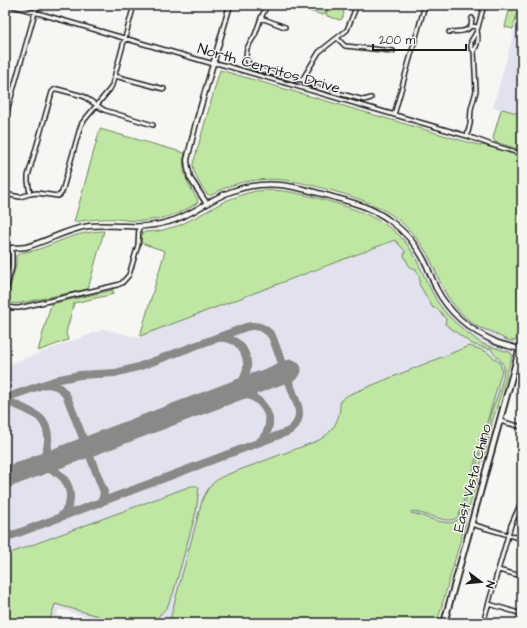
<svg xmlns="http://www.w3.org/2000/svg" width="527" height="628" font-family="'Architects Daughter',sans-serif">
<rect width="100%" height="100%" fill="#f6f6f2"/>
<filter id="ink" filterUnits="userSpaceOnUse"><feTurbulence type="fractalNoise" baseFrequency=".025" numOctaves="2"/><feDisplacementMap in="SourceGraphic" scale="8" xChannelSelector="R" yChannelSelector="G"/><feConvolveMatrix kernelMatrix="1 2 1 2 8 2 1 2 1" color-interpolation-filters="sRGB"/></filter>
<g filter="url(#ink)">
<path fill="#e2e2ee" d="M522,5V116L493,107Z
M482,143L522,155V320L463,529L251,623H108L59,609L55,623H5V366L104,329L140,338L165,251L280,284L436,225L457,231Z"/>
<path fill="#bfe7a3" stroke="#6e8260" d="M310,5H327L325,7L326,9L325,14L323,15L309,11L308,10Z
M328,5H345L344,11L343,12L344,14L342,19L340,20L327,16L326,14L328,9L329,8Z
M509,11L517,13L513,29L505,27Z
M220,70L481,146L482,145L522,156V321L516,340C510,344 498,335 492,332C488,330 484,329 480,328C470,323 460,312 453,304C441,289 437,272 428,255C421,243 412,232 401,222C381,205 358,198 333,191C304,183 280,176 250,181C241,182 232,185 223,189C219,190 214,195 210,195C209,195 208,195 207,194C200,185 194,176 193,164Z
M503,109L522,115V150L495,142L493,138L501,110Z
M100,129L185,153C180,173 188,184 198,200L197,203C180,214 161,220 141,221C133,221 125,220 117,219C104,218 86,220 74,222Z
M256,191C282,188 303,194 328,201C355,209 380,217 401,237C417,255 420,270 431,290C441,312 455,323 473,337C477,340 481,344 486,345C487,346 491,346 492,347C498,348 503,351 509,352L512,354C512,362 506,369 506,378L492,422L491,429L484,457L481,463L476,485L465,521H466L437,623H169L202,501C207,489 213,480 226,475L317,441C333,433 341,419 340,401L348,395L469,346L485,351L488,353L500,363L501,367L502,370L495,395L487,422L485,440L476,458L474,465L473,476L465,492L462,508L459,515L455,519L450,520H445L412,511L411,513C422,515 445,526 454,522C466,517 464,502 467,492C470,487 474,482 475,476C476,470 476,464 478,458C481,451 485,447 488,439C490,431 488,423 490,415C495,401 504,383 504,368C504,361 493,356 491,348L489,349L472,344L445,324L446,319L437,308H433L419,284L420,279L416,269L410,267L404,256L405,251L395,240L140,336L165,251L141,243L142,234L145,232L159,231L180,225L198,216L225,201L244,194Z
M102,231H104L88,289L21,303C16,304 9,304 7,299L16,265V256C21,251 30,252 36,250C46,247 56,242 65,239C77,234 89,232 102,231Z
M113,290L114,294L74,303L66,333L68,340L38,351L51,304Z
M191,486C194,486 198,485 199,488L196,512L173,594L167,607L157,618L146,623H123L55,604L49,623H5V555Z"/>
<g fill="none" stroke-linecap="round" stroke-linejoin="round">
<path stroke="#898987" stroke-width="8" d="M219,338C242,336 254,361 243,380C238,387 232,391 226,395
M45,384C56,384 62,388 67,397L104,492L103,498L100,503
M230,394C258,387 284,421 259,442
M5,398L60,379L80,375L115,373L138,367L246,327C257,324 265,327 272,336L298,406C301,417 297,427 287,432L5,538
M5,401C13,403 36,413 41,419C51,430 50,449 41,460C37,464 33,466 28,469
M29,469C37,468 44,467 52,470C71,478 77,502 60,517"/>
<path stroke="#898987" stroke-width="21" d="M5,478L291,370"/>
<g stroke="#1c1c1c" stroke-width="6">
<path id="street" d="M10,5L210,63L220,64L467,136L489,144L522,154
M267,5L261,18L255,35L247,48L246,56L249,64L254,68L291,79L302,80L319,88L364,100L371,98
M261,18L285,27
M471,26L472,18
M449,32C457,31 466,33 471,26L478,27
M337,38L345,46L393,51
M474,51C478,44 479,39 477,31
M115,76L164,89
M302,80L319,52L347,30L357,5
M394,115L425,5
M5,119L37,5
M467,136L470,124L471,109L476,91L474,51L471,48V41L477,31L484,5
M5,194L20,197L30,194L37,193L58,196L60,195L62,192L80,128L82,123L110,89L112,85L134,5
M30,194L28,181V176L52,92L54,90L57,89L83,96L104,110L153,125
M5,293L12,267V248
M5,306L13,308H19L117,285L122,283L129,275L138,245L139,226
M500,421L522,427
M471,524L522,539
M498,570L522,576
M489,604L522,614
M483,623L511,525L520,505L522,497"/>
</g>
<g stroke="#1c1c1c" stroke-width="7">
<path id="secondary" d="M207,204L190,178L188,168L187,160L196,123L230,5
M5,248C12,248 19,248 26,247C48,241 67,229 89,226C101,225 113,226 126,226C139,227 154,226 168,222C191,216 208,200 230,192C270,177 298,187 336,198C355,203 373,208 389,220C406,232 419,248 427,266C430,274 433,281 436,288C449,313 471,331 496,342C504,345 513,347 522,350"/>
</g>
<g stroke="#1c1c1c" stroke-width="8">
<path id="primary" d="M444,623L522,340"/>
</g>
<use href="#street" stroke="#f6f6f2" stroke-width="3"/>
<use href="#secondary" stroke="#f6f6f2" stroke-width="4"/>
<use href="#primary" stroke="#f6f6f2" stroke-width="4.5"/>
</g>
</g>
<g text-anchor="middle" stroke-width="3" stroke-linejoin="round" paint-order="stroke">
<g font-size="15" fill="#1c1c1c" stroke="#f6f6f2">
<text transform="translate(269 68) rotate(16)" y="5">North Cerritos Drive</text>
<text transform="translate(472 478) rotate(-75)" y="5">East Vista Chino</text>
</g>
</g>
<rect width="527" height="628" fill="none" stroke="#f6f6f2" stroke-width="20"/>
<rect x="10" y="10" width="507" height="608" fill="none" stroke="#1c1c1c" stroke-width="1.5" filter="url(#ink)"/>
<g transform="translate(481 582) rotate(106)" stroke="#f6f6f2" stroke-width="3" paint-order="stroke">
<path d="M0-3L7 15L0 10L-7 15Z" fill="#1c1c1c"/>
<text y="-6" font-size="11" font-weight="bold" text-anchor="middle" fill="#1c1c1c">N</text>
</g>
<path d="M373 44v6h93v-6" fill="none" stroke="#1c1c1c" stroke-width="2"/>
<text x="379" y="44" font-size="12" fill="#1c1c1c" stroke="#f6f6f2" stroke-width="3" paint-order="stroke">200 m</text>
</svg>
